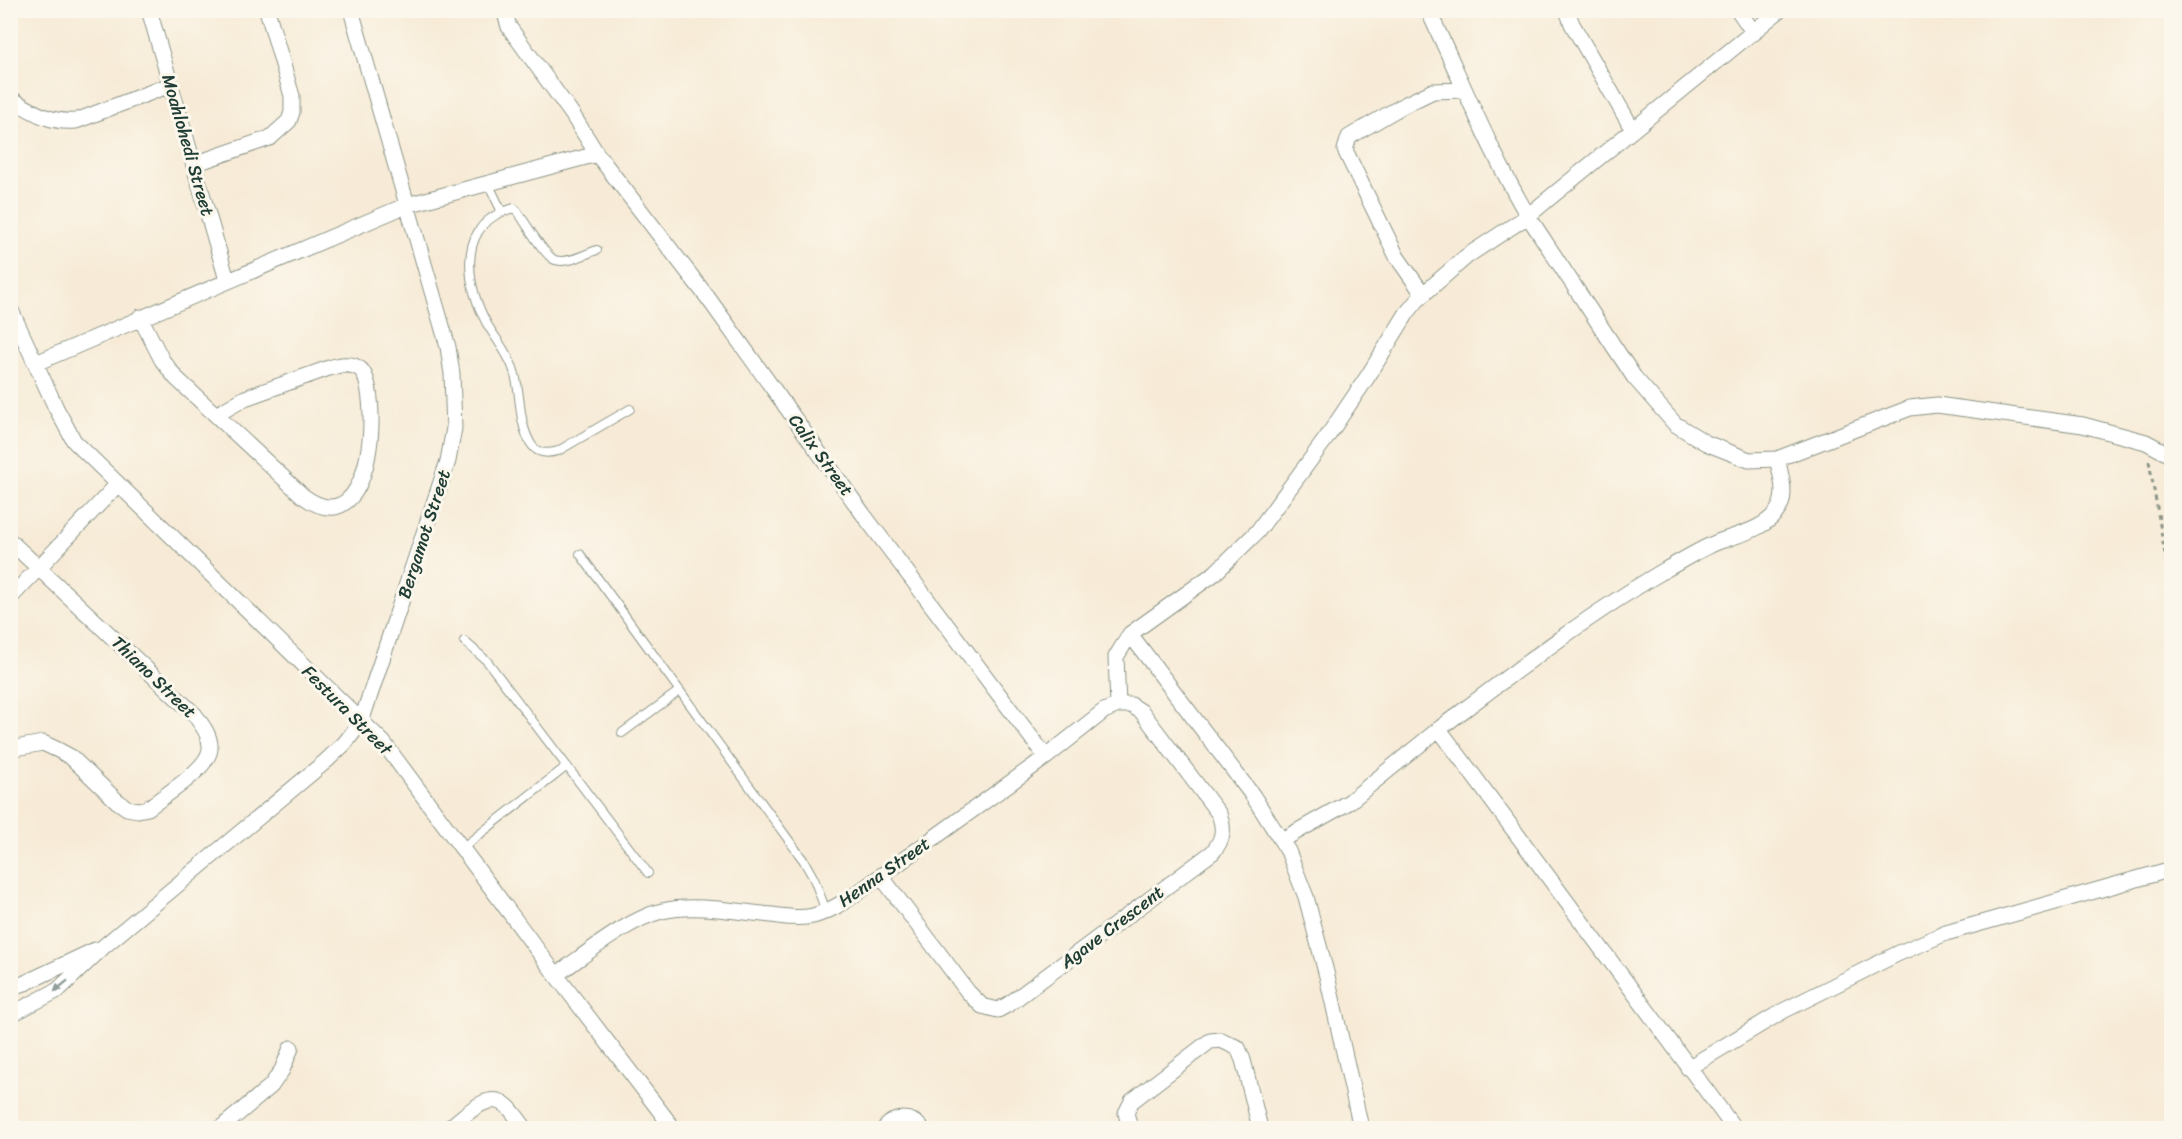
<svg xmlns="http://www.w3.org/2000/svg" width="2182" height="1139" font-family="Sriracha,sans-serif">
<rect width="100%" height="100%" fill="#fbf7ec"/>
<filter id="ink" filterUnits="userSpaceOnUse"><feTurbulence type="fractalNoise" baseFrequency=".0167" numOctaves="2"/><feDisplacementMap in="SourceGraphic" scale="12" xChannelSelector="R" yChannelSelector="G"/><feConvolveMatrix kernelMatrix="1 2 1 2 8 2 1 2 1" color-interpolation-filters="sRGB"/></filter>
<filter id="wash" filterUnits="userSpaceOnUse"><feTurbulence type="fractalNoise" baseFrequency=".008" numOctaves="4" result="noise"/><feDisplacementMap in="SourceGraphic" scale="24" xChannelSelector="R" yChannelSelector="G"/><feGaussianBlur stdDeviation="1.35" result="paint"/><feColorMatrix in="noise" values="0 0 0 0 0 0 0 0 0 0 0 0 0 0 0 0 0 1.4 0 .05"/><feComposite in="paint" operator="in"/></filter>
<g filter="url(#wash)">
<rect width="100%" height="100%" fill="#f7ebd7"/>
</g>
<g filter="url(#ink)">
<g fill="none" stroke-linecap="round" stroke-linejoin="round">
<g stroke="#8b9486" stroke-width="10">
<path id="lane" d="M488,183L502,212C456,232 468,289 487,324C496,339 507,352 513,368C522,392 517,421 531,444C537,454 547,454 558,451L630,409
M502,212L514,208L517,211C525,221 544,256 555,260C568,264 585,254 597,250
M580,554L804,861L814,879L826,911
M464,641L487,661L648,873
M622,733L679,691
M462,848L567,766"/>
</g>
<g stroke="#8b9486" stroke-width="17">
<path id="street" d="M149,10L227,280
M504,10L509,27L572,114L597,154L708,298L863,514L1046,757
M1428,10C1461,79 1489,150 1528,216L1634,377L1675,424L1706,443L1749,460L1777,459L1910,408L1937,405L2083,425L2146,442L2172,456
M1567,10L1572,24L1633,130
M1738,10L1754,33
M10,98C33,112 49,123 76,121L170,85
M194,164L270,138L289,121L292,112V96L267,10
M1423,294L1397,257L1345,150L1349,137L1404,105L1433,91L1464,90
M10,308L56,408L74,441L383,742L556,975L673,1128
M140,317L162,360L176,378L303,496C377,551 381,384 360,369C351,362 339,365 329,368L245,398L216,415
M36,363L407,205L597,154
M10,541L195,715C202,725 211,736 210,749C208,769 164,796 148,808L138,810L127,808L117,801L71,757L58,750L43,743L10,749
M10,598L117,485
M1130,634L1253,796L1288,851L1306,897L1327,976L1361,1128
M1118,705L1116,657L1130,634L1215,573L1257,532L1325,440L1368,376L1407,313L1420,297L1467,256L1528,216L1547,200L1780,10
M1282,840L1349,802L1439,729
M556,975C585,955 628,919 662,911C697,903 737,912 772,915C786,917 800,919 813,916C838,909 860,891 881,876L1046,757L1104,711L1118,705H1131L1142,712L1219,814C1225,830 1223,839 1213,852L1009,1004L998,1010L982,1006L968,992L881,876
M10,988L25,983L95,950
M10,1015L58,990L103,947L326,761L345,743L361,722L448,461L454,428L452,374L448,347L351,10
M1688,1068L1783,1011L1897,954L1946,933L2172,869
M221,1128L271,1086L282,1070L291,1048
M449,1128C464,1117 488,1089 507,1106C514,1112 519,1121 525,1128
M885,1128C895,1116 911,1116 921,1128
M1130,1128L1126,1113L1132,1101L1210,1041L1221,1040L1238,1048L1243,1060L1260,1128
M1734,1128L1439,729C1513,673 1585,617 1665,570C1681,561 1697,551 1713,544C1732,536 1756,532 1771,518C1790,502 1782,479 1777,459"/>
</g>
<path stroke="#8b9486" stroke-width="3" stroke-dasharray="4.5 4.5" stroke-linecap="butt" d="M2149,461L2172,595"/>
<use href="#lane" stroke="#fff" stroke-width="8"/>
<use href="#street" stroke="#fff" stroke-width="15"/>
</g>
<defs><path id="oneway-solid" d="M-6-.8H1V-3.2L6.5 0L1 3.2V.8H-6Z" transform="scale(1.5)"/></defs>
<use fill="#8f9e9a" href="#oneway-solid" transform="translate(61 986) rotate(141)"/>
</g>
<g text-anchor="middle" stroke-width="6" stroke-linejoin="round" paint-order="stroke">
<g font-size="18" fill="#1f3d34" stroke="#fbf7ec">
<text transform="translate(188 145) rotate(74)" y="6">Moahlohedi Street</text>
<text transform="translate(821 455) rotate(54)" y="6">Calix Street</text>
<text transform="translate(424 534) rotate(-72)" y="6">Bergamot Street</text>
<text transform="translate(154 677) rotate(44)" y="6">Thiano Street</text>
<text transform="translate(347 710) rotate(45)" y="6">Festura Street</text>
<text transform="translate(884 872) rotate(-35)" y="6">Henna Street</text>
<text transform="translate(1112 927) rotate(-37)" y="6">Agave Crescent</text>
</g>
</g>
<rect width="2182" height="1139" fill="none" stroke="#fbf7ec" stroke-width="36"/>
</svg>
